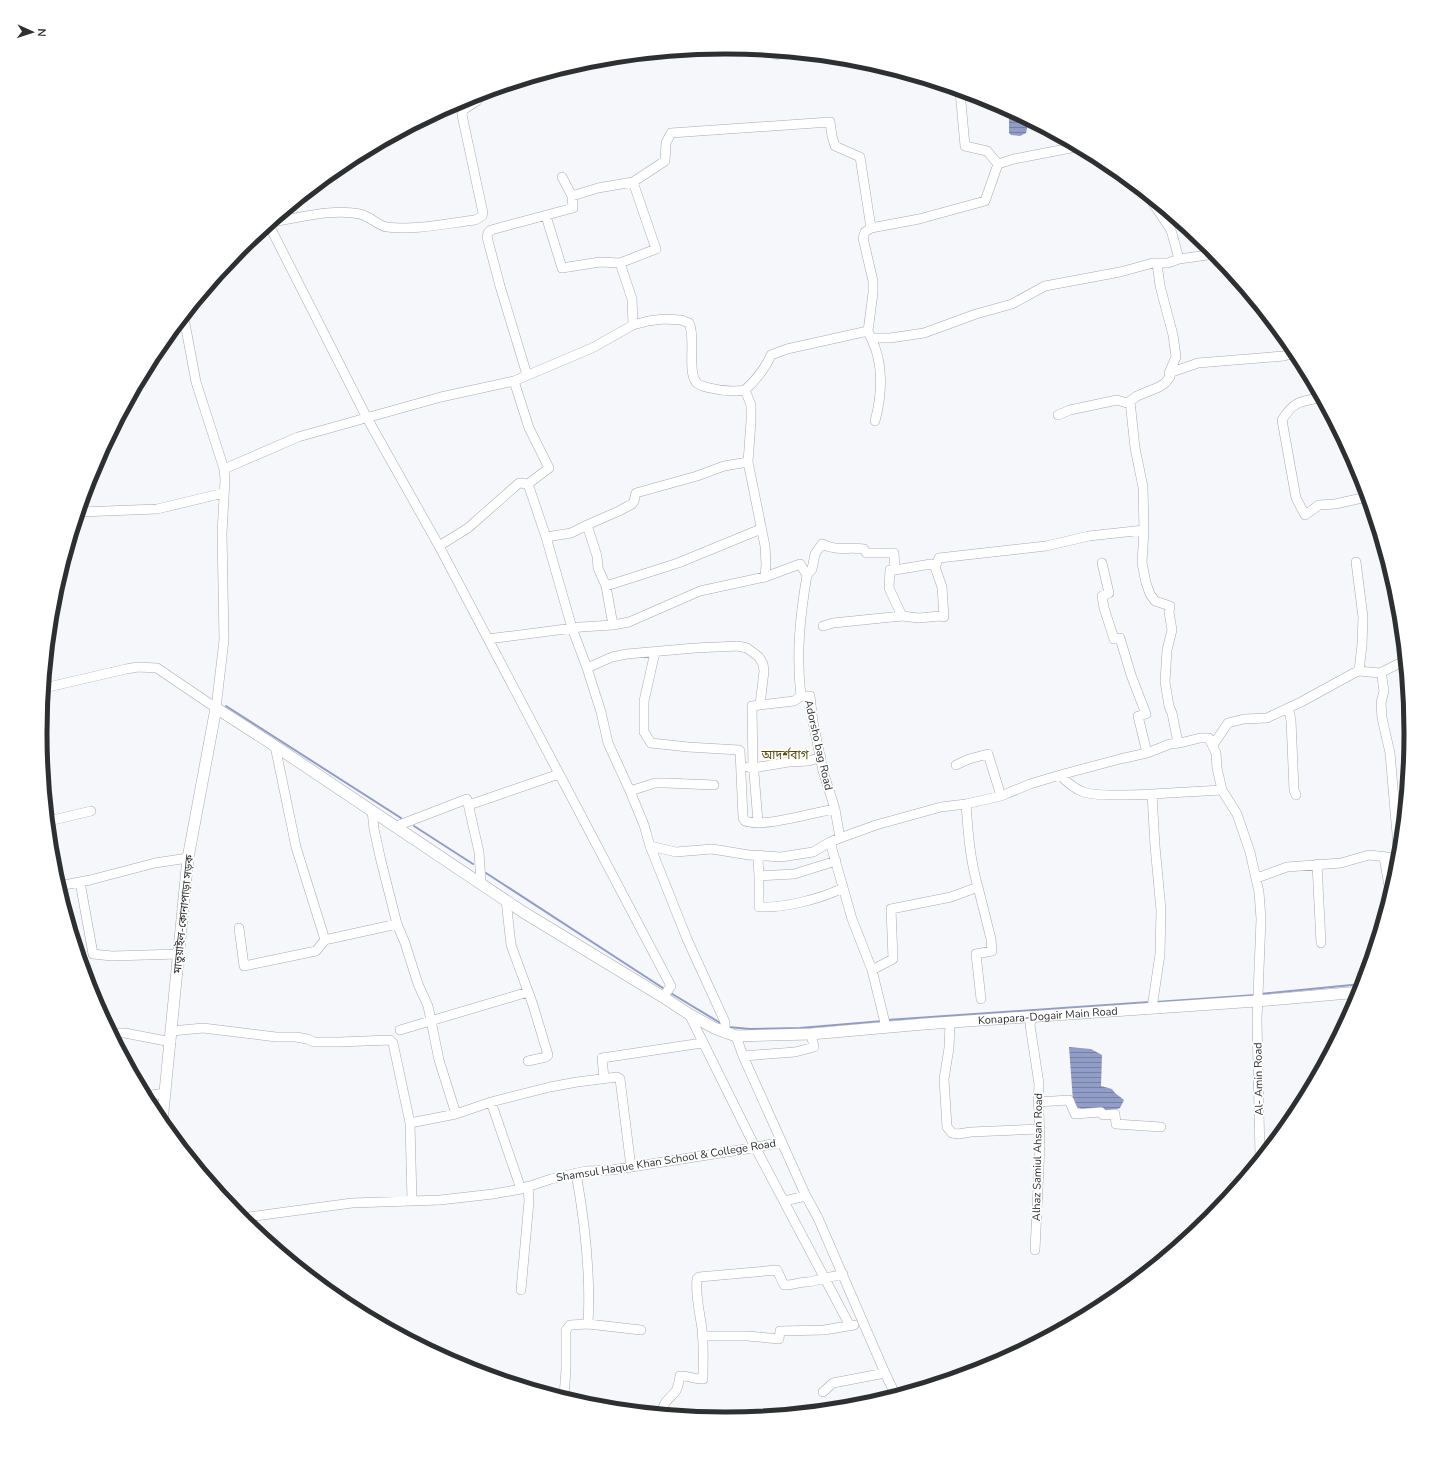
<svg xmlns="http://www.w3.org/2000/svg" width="1451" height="1466" font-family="'Nunito Sans','Noto Sans Bengali',sans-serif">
<defs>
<pattern id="water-rules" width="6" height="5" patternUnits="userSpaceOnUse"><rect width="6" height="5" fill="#919cc7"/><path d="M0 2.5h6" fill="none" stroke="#7780a2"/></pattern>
</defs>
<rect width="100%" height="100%" fill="#f5f7fb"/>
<path fill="url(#water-rules)" d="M1013,114L1027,120L1028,124L1026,133L1020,136L1011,135L1009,133V119Z
M1069,1047L1091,1049L1102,1055L1101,1086L1112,1089L1115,1093L1124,1100L1120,1108C1106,1113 1091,1112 1076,1107L1073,1101Z"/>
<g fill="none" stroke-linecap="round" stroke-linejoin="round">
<path stroke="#919cc7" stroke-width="2" d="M226,706L401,818
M414,826L473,864
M486,873L666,990
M669,992L722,1024
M1260,994L1362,984
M1156,1002L1256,995
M887,1020L1150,1002
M728,1027L750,1029L800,1028L883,1021"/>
<g stroke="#a8aaae" stroke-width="10">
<path id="minor" d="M777,53V55
M583,63L605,59
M960,91L965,146L987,151L998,164
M633,182L656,249L620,263L632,299L633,325
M572,196L598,188L633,182L665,161L666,143L671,133L830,122L832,136L835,146L860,157L871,228
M1151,200L1171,230L1179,259L1168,263H1157L1160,286L1173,335L1176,357L1169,373L1170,377L1165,383L1159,387L1137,396L1130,401L1135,448L1143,487L1144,530L1142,563L1146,583L1150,594L1155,601L1170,606L1169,612L1172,630L1167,650L1165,682L1169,706L1172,713L1177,738L1180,743L1200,738H1209L1216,753L1217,768L1222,790L1237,814L1250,852L1259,892L1261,919L1257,1020L1260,1157
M546,216L562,268L600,262L620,263
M272,222C299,218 333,208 360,214C370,216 378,226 387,227C413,231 449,223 475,220L482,216L483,213L462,115L463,110L477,101V96
M269,225L367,418L439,546L671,986L663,997
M1179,259L1215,254
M868,331L871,338H890L924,333L976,314L1012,304L1045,286L1120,272L1153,263H1157
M871,338C884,363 882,395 875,421
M1169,373L1198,363L1284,356L1296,352
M527,375L500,286L487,237L488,233L491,230L573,208L572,196L562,177
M514,381L529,428L549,468L528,484L546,537L572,628L587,668L601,712L608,743L630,791L644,825L650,846L687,939L725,1022V1033
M745,390C756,380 765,369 771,355L787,349L868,331L873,293V281L863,238L865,232L871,228L919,219L985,201L998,164L1014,159L1076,147
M1320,398C1300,401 1293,402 1282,420L1296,498L1305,515L1319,505L1335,504L1367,497
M1058,415L1070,410L1117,400L1130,404
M224,469L298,437L441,397L514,381L592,348L633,325L648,321L664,319L681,320L689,323C696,338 687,371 696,382C699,386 706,387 710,388C722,391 733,392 745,390L751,405V421L748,462L765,546L766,565L765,577L800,564L807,575C800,616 796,655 801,696H810L813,722L823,771L835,809L840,838L830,842L852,919L872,970L886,1027
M80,512L157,509L224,493
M587,525L597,556L598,568L606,586L613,625
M546,537L571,533L587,525L619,511L632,504L634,501L636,493L697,476L724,466L748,462
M439,546L468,528L519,483L528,484
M1356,562L1363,617L1362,645L1359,671
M1102,563L1109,593L1102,596L1104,608L1114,639L1120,638L1131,675L1146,714L1138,716L1147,753
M895,570H890L889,588L902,616
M807,575L812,569L815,554L822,544C835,551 850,547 864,549L866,553H894L895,570L931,564L935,567L939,558L1046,546L1089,536L1144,530
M606,586L678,563L761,529
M823,626L833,623L902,616L919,618L940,616L944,617L942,587L935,567
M488,639L581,627L613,625L629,622L700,591L765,577
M655,652L644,701V732L651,743L688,747L739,750L740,751L743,818L745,821C765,828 814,812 835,809
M587,668L612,657L627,654L695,648L738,646L747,648L759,657L763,664L764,671L760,705L752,706L753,768L754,773L758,822
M44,688L126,669L138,667L157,668L216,708L224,640L222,533L225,480L224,469L196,382L184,318
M760,705L794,701L801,696
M1284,710L1289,711L1291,720L1294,790L1296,795
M1213,745L1228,723L1244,719L1267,718L1301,702L1354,673L1359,671L1380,673L1404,661
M275,746L296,847L325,940
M956,765L969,759L988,754L1001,796
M748,767L753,768L789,762L809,761L821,757
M1060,775C1078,794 1088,795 1112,795C1126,795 1139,795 1152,794
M630,791L655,783H666L714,785
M469,805L559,774
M372,811L374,829L381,861L397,924L405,943L418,984L428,1006L439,1060L456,1114
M49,821L91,811
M394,827L467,799L479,852L481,883
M840,838L876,825L941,807L966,804L1001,796L1030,784L1060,775L1120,759L1147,753L1170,744L1180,743
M650,846L676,852L712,849L749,855L781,857L813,852L830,842
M761,855L758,860L759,876L794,874L836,861
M1384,857L1390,892
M1317,864L1321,943
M759,876V907C785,908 820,899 843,888
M1257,878L1287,867L1341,863L1369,855L1397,858V834L1390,753L1382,718L1381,703L1384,691L1382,677L1380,673
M80,882L93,954L112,956L179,954
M59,886L90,880L155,863L188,858
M978,887L991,939L992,951L976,954L981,999
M506,900L511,945L533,1005L548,1055L546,1057L528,1061
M239,928L244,966L316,951L325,940L329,939L397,924
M872,970L893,959L891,909L951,897L978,887C970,860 968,832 966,804
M1152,1008L1160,954L1161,910L1155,846L1152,794L1222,790
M689,1014L755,1147L850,1326
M1032,1017L1030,1025L1039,1084L1038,1102L1039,1111L1040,1146L1035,1250
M950,1023L949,1048L944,1079L947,1127L952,1133L958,1134L971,1132L1040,1129
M400,1030L528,992
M172,1031L203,1028L276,1037H296L307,1039L314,1042H339L390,1040L393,1043L410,1123L412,1201
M112,1033H125L171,1042
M736,1036L743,1056L806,1196L818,1218L885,1373L895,1394
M743,1056L795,1052L814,1047L811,1034
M604,1078L602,1058L702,1043
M146,1096L165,1093
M491,1102L521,1189
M1038,1102L1069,1100L1075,1114L1101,1112L1103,1115L1115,1114L1116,1124L1161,1127
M410,1123L456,1114L491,1102L550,1087L577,1082L617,1077L620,1079L631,1167
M576,1173C585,1223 591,1273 588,1324
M784,1201L806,1196
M241,1218L352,1203L440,1200L493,1194L521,1189L551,1179L586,1171L612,1170L746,1149L782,1142
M521,1290L529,1201L528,1186
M702,1336H748L779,1339L780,1331L824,1330L854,1325
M430,1349H433
M823,1392L833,1383L885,1373
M564,1397L566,1369V1330L570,1325L588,1324L641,1330
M662,1412C663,1402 669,1399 675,1392C678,1389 679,1381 680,1376C688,1375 695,1380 703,1379C703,1362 704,1346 702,1329C700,1313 695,1295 697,1279L699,1277L777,1270L784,1285C793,1286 800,1281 809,1282L843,1274"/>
</g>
<g stroke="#a8aaae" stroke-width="12">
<g id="major">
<path id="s1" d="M162,1122L188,858L216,708L275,746L523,912L663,997L689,1014L714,1028L736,1036L811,1034L924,1024L1257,1001L1360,992"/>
</g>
</g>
<use href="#minor" stroke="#fff" stroke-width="9"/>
<use href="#major" stroke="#fff" stroke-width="11"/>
</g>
<g text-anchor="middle" stroke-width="3.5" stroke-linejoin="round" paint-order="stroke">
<g font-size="11" fill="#2e2f30" stroke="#fff">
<text transform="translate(819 745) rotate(77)" y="4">Adorsho bag Road</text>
<text transform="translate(183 914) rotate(-84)" y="4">মাতুয়াইল-কোনাপাড়া সড়ক</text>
<text dy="4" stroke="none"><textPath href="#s1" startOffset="1346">Konapara-Dogair Main Road</textPath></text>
<text transform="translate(1258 1079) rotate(-91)" y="4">Al- Amin Road</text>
<text transform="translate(1037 1157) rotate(-89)" y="4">Alhaz Samiul Ahsan Road</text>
<text transform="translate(666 1160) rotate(-9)" y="4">Shamsul Haque Khan School &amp; College Road</text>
</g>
<g font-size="12" fill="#584807" stroke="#fff">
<text x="785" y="759">আদর্শবাগ</text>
</g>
</g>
<path d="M0 0H1451V1466H0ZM725 54H726A678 678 0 0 1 1404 732V734A678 678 0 0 1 726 1412H725A678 678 0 0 1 47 734V732A678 678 0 0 1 725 54Z" fill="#fff" fill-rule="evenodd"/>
<path fill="none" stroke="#2e2f30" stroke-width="5" d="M725 54H726A678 678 0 0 1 1404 732V734A678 678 0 0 1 726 1412H725A678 678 0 0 1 47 734V732A678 678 0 0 1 725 54Z"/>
<g transform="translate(32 32) rotate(93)" stroke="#ffffff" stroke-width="3" paint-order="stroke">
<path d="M0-3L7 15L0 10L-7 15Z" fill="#2e2f30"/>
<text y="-6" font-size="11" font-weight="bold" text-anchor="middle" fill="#2e2f30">N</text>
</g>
</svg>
